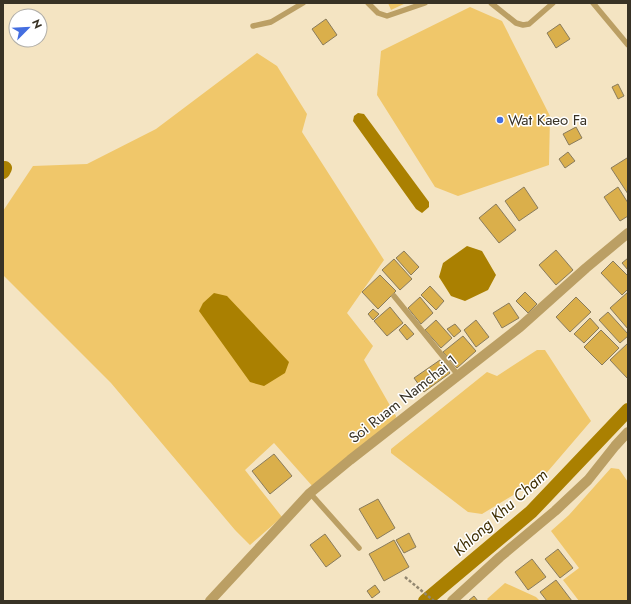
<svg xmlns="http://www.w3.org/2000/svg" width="631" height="604" font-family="Jost,sans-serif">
<rect width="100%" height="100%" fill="#f4e4c2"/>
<path fill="#f0c76a" d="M388,3H406L391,10Z
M470,7L502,21L550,116L549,165L458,196L435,187L377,95L381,51Z
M257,53L277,66L307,114L302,132L384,260L347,313L373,346L364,360L396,416L394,428L314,488L274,443L245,470L282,517L250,545L235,530L111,383L3,275V211L33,166L87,164L156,129Z
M537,350H545L591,421L543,477L482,514L468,512L391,453V449L487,372L497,376Z
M611,468L619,469L628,482V601H579L563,580L579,568L551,531L569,515Z
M505,583L536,597L540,601H489L487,599Z"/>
<path fill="#aa8001" d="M358,113L364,114L429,202V207L422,213L416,209L353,121L354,116Z
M467,246L482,251L496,275L488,290L465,301L451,296L439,277L443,263Z
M214,293L227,296L289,362L285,373L264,386L250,382L199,311L203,303Z"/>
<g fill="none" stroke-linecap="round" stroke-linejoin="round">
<path stroke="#aa8001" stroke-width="14" d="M3,172L5,168
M425,601L531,512L628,410"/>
</g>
<path fill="#daaf4b" stroke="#897b5c" d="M326,19L337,35L323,45L312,29Z
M560,24L570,39L556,48L547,33Z
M618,84L624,96L618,99L612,87Z
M576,127L582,138L569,145L563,134Z
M568,152L575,161L565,168L559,159Z
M627,158L628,159V194L611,168Z
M524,187L538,208L519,221L505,201Z
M618,187L628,203V216L620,221L604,197Z
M496,204L516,230L499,243L479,218Z
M556,250L573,270L556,285L539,265Z
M404,251L419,267L411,275L396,258Z
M628,258V270L622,263Z
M394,259L412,279L400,290L382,270Z
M613,261L628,276V289L622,295L601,273Z
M380,275L396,291L378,309L362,292Z
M430,286L444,301L436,310L421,295Z
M525,292L537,304L528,313L516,301Z
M628,292V329L610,308Z
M420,297L433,313L421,324L408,308Z
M576,297L591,312L570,332L556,317Z
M509,303L519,318L502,328L493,313Z
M390,307L403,323L387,336L374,321Z
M373,309L379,314L373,320L368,314Z
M608,312L628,334V336L620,343L599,320Z
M590,318L599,328L584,343L574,334Z
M436,320L452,338L441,348L425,330Z
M476,320L489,337L476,347L464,330Z
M405,324L414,334L407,340L399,330Z
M455,324L461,331L454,337L447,329Z
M601,330L619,348L602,365L584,347Z
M463,336L476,351L457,368L443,352Z
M628,343V379L610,360Z
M440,360L450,373L424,392L414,378Z
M274,454L292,476L270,494L252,471Z
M378,499L395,528L377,539L359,509Z
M409,533L416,547L404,553L396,540Z
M325,534L341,556L326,567L310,545Z
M394,540L409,567L384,581L369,554Z
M558,549L573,568L560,578L545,559Z
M532,559L546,577L528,590L515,572Z
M556,580L572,601H547L540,592Z
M375,585L380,592L372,598L367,591Z
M474,596L478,601H468Z"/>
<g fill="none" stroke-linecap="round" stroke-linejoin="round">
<path stroke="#928770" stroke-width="2.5" stroke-dasharray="3 2" stroke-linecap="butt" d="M405,577L434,601"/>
<path stroke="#bb9f64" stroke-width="5.5" d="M368,3L378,13L387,16L425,3
M491,3L516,23L523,25L529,24L553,3
M593,3L628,45
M253,26L271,22L303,3
M394,296L458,375
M310,493L359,548"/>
<path stroke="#bb9f64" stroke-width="10" d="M210,601L310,493L350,460L520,327L586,268L628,233
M452,601L500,557L555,511L588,480L615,446L628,432"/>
</g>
<circle fill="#446ee0" stroke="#fff" stroke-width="1.5" cx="500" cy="120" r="4"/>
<g text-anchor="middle" stroke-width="3" stroke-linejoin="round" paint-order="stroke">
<g font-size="15" fill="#383225" stroke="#fff" text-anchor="start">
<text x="508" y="125">Wat Kaeo Fa</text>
</g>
<g font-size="15" fill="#383225" stroke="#fff">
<text transform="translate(403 399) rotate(-38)" y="5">Soi Ruam Namchai 1</text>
</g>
<g font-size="16" font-style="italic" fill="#3e2d00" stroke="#fff">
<text transform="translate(500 512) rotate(-42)" y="6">Khlong Khu Cham</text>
</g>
</g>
<rect width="631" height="604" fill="none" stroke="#383225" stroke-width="8"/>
<g transform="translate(28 28) rotate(66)"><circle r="19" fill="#ffffff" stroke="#afada8"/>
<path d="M0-3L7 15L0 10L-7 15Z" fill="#446ee0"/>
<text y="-6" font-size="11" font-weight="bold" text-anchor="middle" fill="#383225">N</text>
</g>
</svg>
